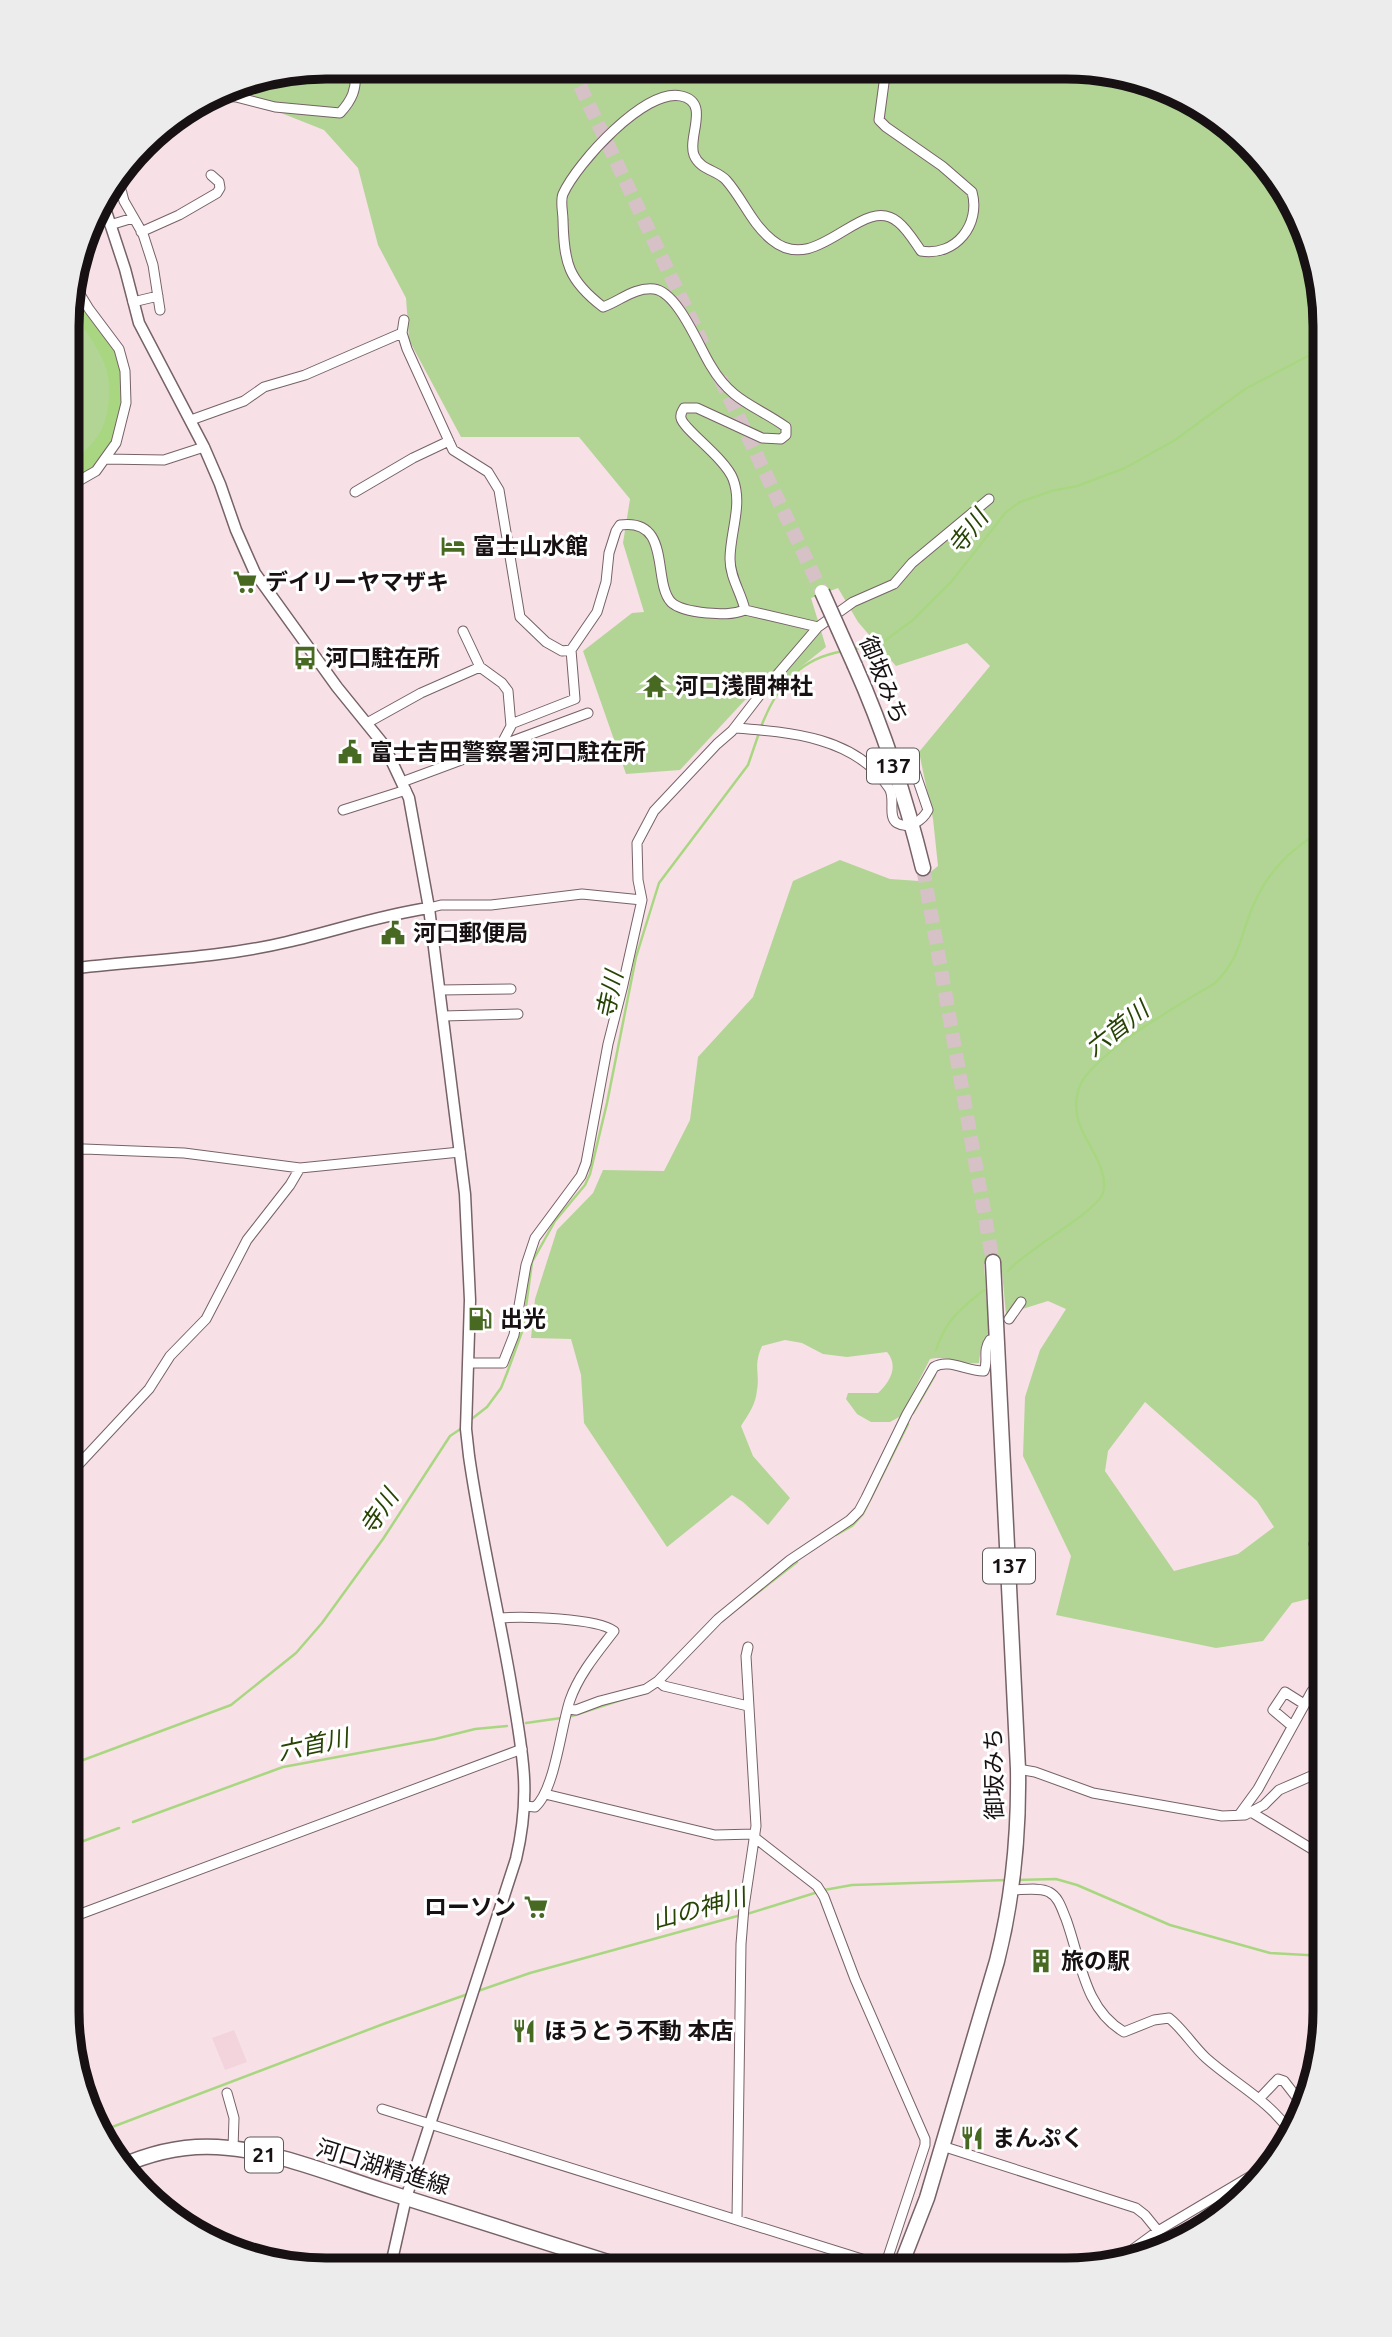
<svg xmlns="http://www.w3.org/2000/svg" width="1392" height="2337" font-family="Ubuntu,'Noto Sans JP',sans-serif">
<rect width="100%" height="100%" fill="#f8e0e7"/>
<path fill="#f3d3dc" d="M234,2030L247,2062L225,2070L212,2038Z"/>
<path fill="#b2d596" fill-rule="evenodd" d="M326,67L1101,69L1166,86L1224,120L1272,168L1306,227L1325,326V1608L1320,1596L1292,1603L1263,1641L1216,1648L1056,1615L1071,1556L1023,1456L1025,1397L1040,1350L1066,1309L1048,1301L1006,1314L1001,1261L984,1264L989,1335L981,1346L979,1363C962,1365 947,1355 930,1359L901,1416L890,1422H871L857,1414L846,1399L848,1393H878C890,1382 899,1366 887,1352L847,1357L823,1354L802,1343L785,1340L762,1346C753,1366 760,1373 757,1390C756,1404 748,1415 741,1426L753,1456L790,1498L768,1525L743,1502L732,1495L667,1547L584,1423L581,1375L571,1339L531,1338L535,1299L557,1230L593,1193L603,1170L664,1171L690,1120L698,1057L753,997L793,881L840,860L890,879L919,881L938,866L933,819L919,752L990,666L967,643L896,666L858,622L838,588L811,598L826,647L778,685L745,700L680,770L626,774L583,651L632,613L644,612L623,543L630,499L579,437H461L409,340L406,298L378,245L358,168L324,130L221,89L227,86ZM1145,1402L1257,1501L1274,1527L1238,1554L1174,1571L1105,1471L1108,1451Z
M69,298L102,351L115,399L104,452L68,479Z"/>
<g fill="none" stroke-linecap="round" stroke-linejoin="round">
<path stroke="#a9d781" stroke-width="2.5" d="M854,649L880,644L913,620L951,582L1006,512L1020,502L1051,491L1077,486L1125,468L1175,440L1245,389L1325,347
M761,727C776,687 799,658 844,651
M1008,1271C1024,1251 1098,1211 1103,1193C1109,1171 1089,1147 1081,1128C1074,1112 1074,1091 1085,1077C1111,1043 1177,1006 1215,983C1240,959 1240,936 1253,906C1267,872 1294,846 1325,829
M936,1350C945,1321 961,1308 984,1290
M913,1413L935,1375
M469,1421L487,1407L501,1388L507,1373L523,1329L532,1262L555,1221L585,1185L590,1174L607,1103L636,957L659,883L748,765L759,733
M836,1535L852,1526L863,1514L908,1424
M739,1607L797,1562
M572,1716L627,1698
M526,1723L561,1718
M67,1766L231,1705L296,1653L322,1623L383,1539L450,1436L462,1428
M133,1822L283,1767L435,1739L475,1729L507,1726
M67,1847L119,1828
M1016,1880L1056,1879L1077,1885L1170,1925L1270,1953L1325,1956
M824,1890L852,1885L1006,1880
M747,1914L818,1892
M478,1991L530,1973L741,1915
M99,2132L386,2023L468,1994"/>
<path stroke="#a9d781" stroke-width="18" d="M68,474C82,466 96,455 105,441C119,422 122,383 113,361C103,336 84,314 69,292"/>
<path stroke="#d6c1c7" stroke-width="14" stroke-dasharray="14 7" stroke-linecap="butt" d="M571,67L703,344
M720,378L822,592
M923,868L993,1262"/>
<g stroke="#766267" stroke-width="11">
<path id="minor" d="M212,95L236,97L275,107L340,113C352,100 357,89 355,71L349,67
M118,179L124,201L143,234L153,265L160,310
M102,201L122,193
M110,225L133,218
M141,232L179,215L217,193L220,188L219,182L211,175
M133,302L158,296
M404,320L402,333L407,349L453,450L488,472L499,490L520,617L546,642L562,651L571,650
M191,420L244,401L264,387L305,375L402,333
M105,459L164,460L204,447
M68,487L96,471L116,443L126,403L125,371L119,349L89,309L72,281
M355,492L413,458L449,441
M818,627L745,610C741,592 730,578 730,559C730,532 743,505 733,479C725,458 683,429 681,418C680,413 682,412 684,408H697L762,438L781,439L786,435V427C755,405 732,402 711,366C699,347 678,292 654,289C634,287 620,301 603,307C568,280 564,263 563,220C563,212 560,201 563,194C577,163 645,88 681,96C711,102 687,137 694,155C700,170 717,170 726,180C743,199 751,223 772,240C818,278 862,192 898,222C907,229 914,241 921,251C956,257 981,224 972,192L942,166L886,127L879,120L886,68
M463,631L480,667L502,683L508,691L511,726L501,745
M367,723L421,693L480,667
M511,724L575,699L571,650L597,612L606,582L609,553L616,531L620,525C672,518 652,581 671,602C679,610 697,612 707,613C720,614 732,615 745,610
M735,728C790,732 856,737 889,788C896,798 887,817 897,823C909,830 923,820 928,810L914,769
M402,782L588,713
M343,810L406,790
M429,908L441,905H491L582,894L642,900
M432,937L500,934
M440,990L511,989
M443,1016L518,1014
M68,1151L84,1149L184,1153L300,1168L460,1152
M1009,1319L1021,1302
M469,1363H503L514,1335L526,1265L535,1238L581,1176L586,1163L608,1044L622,989L642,900L638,880L637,843L654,811L717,744L732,731L759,696L818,627L853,602L894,584L912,563L989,499
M67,1477L149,1389L170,1356L206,1319L247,1240L290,1185L300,1168
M1314,1544L1325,1541
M500,1618C523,1616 597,1618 614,1631C598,1652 579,1674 570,1700C561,1726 555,1790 535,1807L525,1806
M658,1681L664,1686L748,1706
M568,1709L576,1710L600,1701L646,1689L658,1681L718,1619L790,1560L850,1520L859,1511L866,1498L907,1414L934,1367C949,1358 968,1372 984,1371C989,1360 982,1351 990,1340
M1292,1726L1273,1710L1285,1692L1304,1704
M1018,1769L1035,1772L1093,1793L1222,1816L1245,1815L1264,1805L1279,1790L1325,1770
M545,1794L715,1835L755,1834
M1251,1812L1325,1857
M1239,1815L1258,1789L1312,1691
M754,1837L817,1886L824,1897L855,1979L925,2139V2145L885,2266
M1011,1890C1022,1890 1040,1887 1049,1892C1059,1897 1062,1910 1066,1919C1081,1960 1084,2009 1124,2032L1154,2020L1169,2018C1183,2029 1193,2046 1206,2058C1234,2083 1270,2101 1291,2133
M67,1919L522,1749
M227,2093L234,2118L233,2148
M1259,2099L1278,2079L1284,2081L1305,2108
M382,2109L897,2270
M942,2146L1136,2208L1145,2215L1158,2231
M737,2219L741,1944L744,1907L756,1826L746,1656L748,1647
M1117,2261L1158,2231L1276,2161"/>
</g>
<g stroke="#766267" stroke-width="13">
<path id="tertiary" d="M102,199L125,269L139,323L204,447L220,484L236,530L255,573L337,687L384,745L409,798L429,908L465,1194L470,1300L466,1429L469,1456C480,1533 498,1608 511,1684C522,1751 532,1791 516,1859L406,2198L390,2269
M68,969C141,960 216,959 287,942C335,931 380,915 429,908"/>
</g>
<g stroke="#766267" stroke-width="17">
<path id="primary" d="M119,2167C150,2153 182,2145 217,2147C273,2150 328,2173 381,2190C464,2217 547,2243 630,2269"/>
</g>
<g stroke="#766267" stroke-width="17">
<path id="trunk" d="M855,666C884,731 906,799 923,868
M899,2270L927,2198L997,1961C1013,1898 1019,1834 1018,1769L993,1262"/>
</g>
<use href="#minor" stroke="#fff" stroke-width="9"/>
<use href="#tertiary" stroke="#fff" stroke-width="10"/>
<use href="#primary" stroke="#fff" stroke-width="14"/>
<use href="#trunk" stroke="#fff" stroke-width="14"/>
<g stroke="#766267" stroke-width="17" stroke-linecap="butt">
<path id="trunk-bridge" d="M822,592L855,666"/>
</g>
<use href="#trunk-bridge" stroke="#fff" stroke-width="14"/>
</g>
<defs>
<g id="hotel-bare" transform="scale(1.89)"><path d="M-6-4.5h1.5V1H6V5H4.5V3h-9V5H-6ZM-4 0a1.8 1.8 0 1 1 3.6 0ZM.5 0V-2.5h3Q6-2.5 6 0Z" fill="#476921" stroke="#fff" stroke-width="2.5" paint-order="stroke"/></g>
<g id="supermarket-bare" transform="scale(1.89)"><path d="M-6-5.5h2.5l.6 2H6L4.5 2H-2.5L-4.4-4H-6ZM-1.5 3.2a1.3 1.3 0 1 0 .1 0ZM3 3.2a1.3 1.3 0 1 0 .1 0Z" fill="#476921" stroke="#fff" stroke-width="2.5" paint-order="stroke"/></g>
<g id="bus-bare" transform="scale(1.89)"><path d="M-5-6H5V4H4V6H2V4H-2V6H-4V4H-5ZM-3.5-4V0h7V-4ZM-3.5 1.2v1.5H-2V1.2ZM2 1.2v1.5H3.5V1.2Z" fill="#476921" stroke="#fff" stroke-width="2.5" paint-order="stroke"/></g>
<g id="temple-bare" transform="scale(1.89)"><path d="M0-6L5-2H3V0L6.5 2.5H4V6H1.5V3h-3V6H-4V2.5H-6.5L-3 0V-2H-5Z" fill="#476921" stroke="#fff" stroke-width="2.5" paint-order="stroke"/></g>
<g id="civic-bare" transform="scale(1.89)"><path d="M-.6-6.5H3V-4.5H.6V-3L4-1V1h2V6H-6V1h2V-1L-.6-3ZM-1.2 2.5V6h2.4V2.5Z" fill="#476921" stroke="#fff" stroke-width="2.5" paint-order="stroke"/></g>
<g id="fuel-bare" transform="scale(1.89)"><path d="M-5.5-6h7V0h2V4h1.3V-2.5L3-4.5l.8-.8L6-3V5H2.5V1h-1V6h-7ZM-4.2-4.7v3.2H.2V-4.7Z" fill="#476921" stroke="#fff" stroke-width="2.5" paint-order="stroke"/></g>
<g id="building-bare" transform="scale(1.89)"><path d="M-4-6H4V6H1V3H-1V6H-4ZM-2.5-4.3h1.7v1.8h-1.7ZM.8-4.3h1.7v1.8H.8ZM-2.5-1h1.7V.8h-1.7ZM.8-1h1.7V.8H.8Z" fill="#476921" stroke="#fff" stroke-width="2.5" paint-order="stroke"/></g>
<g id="restaurant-bare" transform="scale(1.89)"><path d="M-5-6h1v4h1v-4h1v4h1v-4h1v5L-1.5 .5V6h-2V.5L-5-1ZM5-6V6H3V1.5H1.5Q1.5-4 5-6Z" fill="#476921" stroke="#fff" stroke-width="2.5" paint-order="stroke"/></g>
</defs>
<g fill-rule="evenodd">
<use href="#hotel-bare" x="453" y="546"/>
<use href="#supermarket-bare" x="245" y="582"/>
<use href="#bus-bare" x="305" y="658"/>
<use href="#temple-bare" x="655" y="686"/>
<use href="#civic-bare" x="350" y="752"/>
<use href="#civic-bare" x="393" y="933"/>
<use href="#fuel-bare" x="480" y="1319"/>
<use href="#supermarket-bare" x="536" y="1907"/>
<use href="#building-bare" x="1041" y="1961"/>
<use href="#restaurant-bare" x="524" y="2031"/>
<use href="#restaurant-bare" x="972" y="2138"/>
</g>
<g text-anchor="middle" stroke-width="6" stroke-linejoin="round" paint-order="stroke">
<g fill="#fff" stroke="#5d585a" stroke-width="2">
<rect x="867" y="748.5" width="52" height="35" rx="5"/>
<rect x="983" y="1548.5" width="52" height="35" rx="5"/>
<rect x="245" y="2137.5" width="38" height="35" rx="5"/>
</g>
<g font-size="21" font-weight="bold" fill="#181113">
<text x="893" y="773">137</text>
<text x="1009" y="1573">137</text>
<text x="264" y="2162">21</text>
</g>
<g font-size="23" font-weight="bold" fill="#181113" stroke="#fff" text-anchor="start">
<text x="473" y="554">富士山水館</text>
<text x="265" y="590">デイリーヤマザキ</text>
<text x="325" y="666">河口駐在所</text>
<text x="675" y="694">河口浅間神社</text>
<text x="370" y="760">富士吉田警察署河口駐在所</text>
<text x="413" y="941">河口郵便局</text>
<text x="500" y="1327">出光</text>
<text x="516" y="1915" text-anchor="end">ローソン</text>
<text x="1061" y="1969">旅の駅</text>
<text x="544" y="2039">ほうとう不動 本店</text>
<text x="992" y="2146">まんぷく</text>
</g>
<g font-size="23" fill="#181113" stroke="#fff">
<text transform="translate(884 680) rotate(68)" y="8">御坂みち</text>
<text transform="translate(994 1774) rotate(-91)" y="8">御坂みち</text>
<text transform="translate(383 2167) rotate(17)" y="8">河口湖精進線</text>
</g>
<g font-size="24" font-style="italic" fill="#284405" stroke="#fff">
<text transform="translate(968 532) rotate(-52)" y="8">寺川</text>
<text transform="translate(610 995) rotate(-78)" y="8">寺川</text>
<text transform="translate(1117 1029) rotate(-38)" y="8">六首川</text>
<text transform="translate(379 1512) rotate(-56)" y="8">寺川</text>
<text transform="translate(313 1745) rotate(-12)" y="8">六首川</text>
<text transform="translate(699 1909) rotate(-15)" y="8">山の神川</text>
</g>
</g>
<path d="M0 0H1392V2337H0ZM326 79H1066A247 247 0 0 1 1313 326V2011A247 247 0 0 1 1066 2258H326A247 247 0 0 1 79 2011V326A247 247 0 0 1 326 79Z" fill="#edecec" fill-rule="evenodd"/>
<path fill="none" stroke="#181113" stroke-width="9" d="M326 79H1066A247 247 0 0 1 1313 326V2011A247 247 0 0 1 1066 2258H326A247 247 0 0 1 79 2011V326A247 247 0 0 1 326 79Z"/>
</svg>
